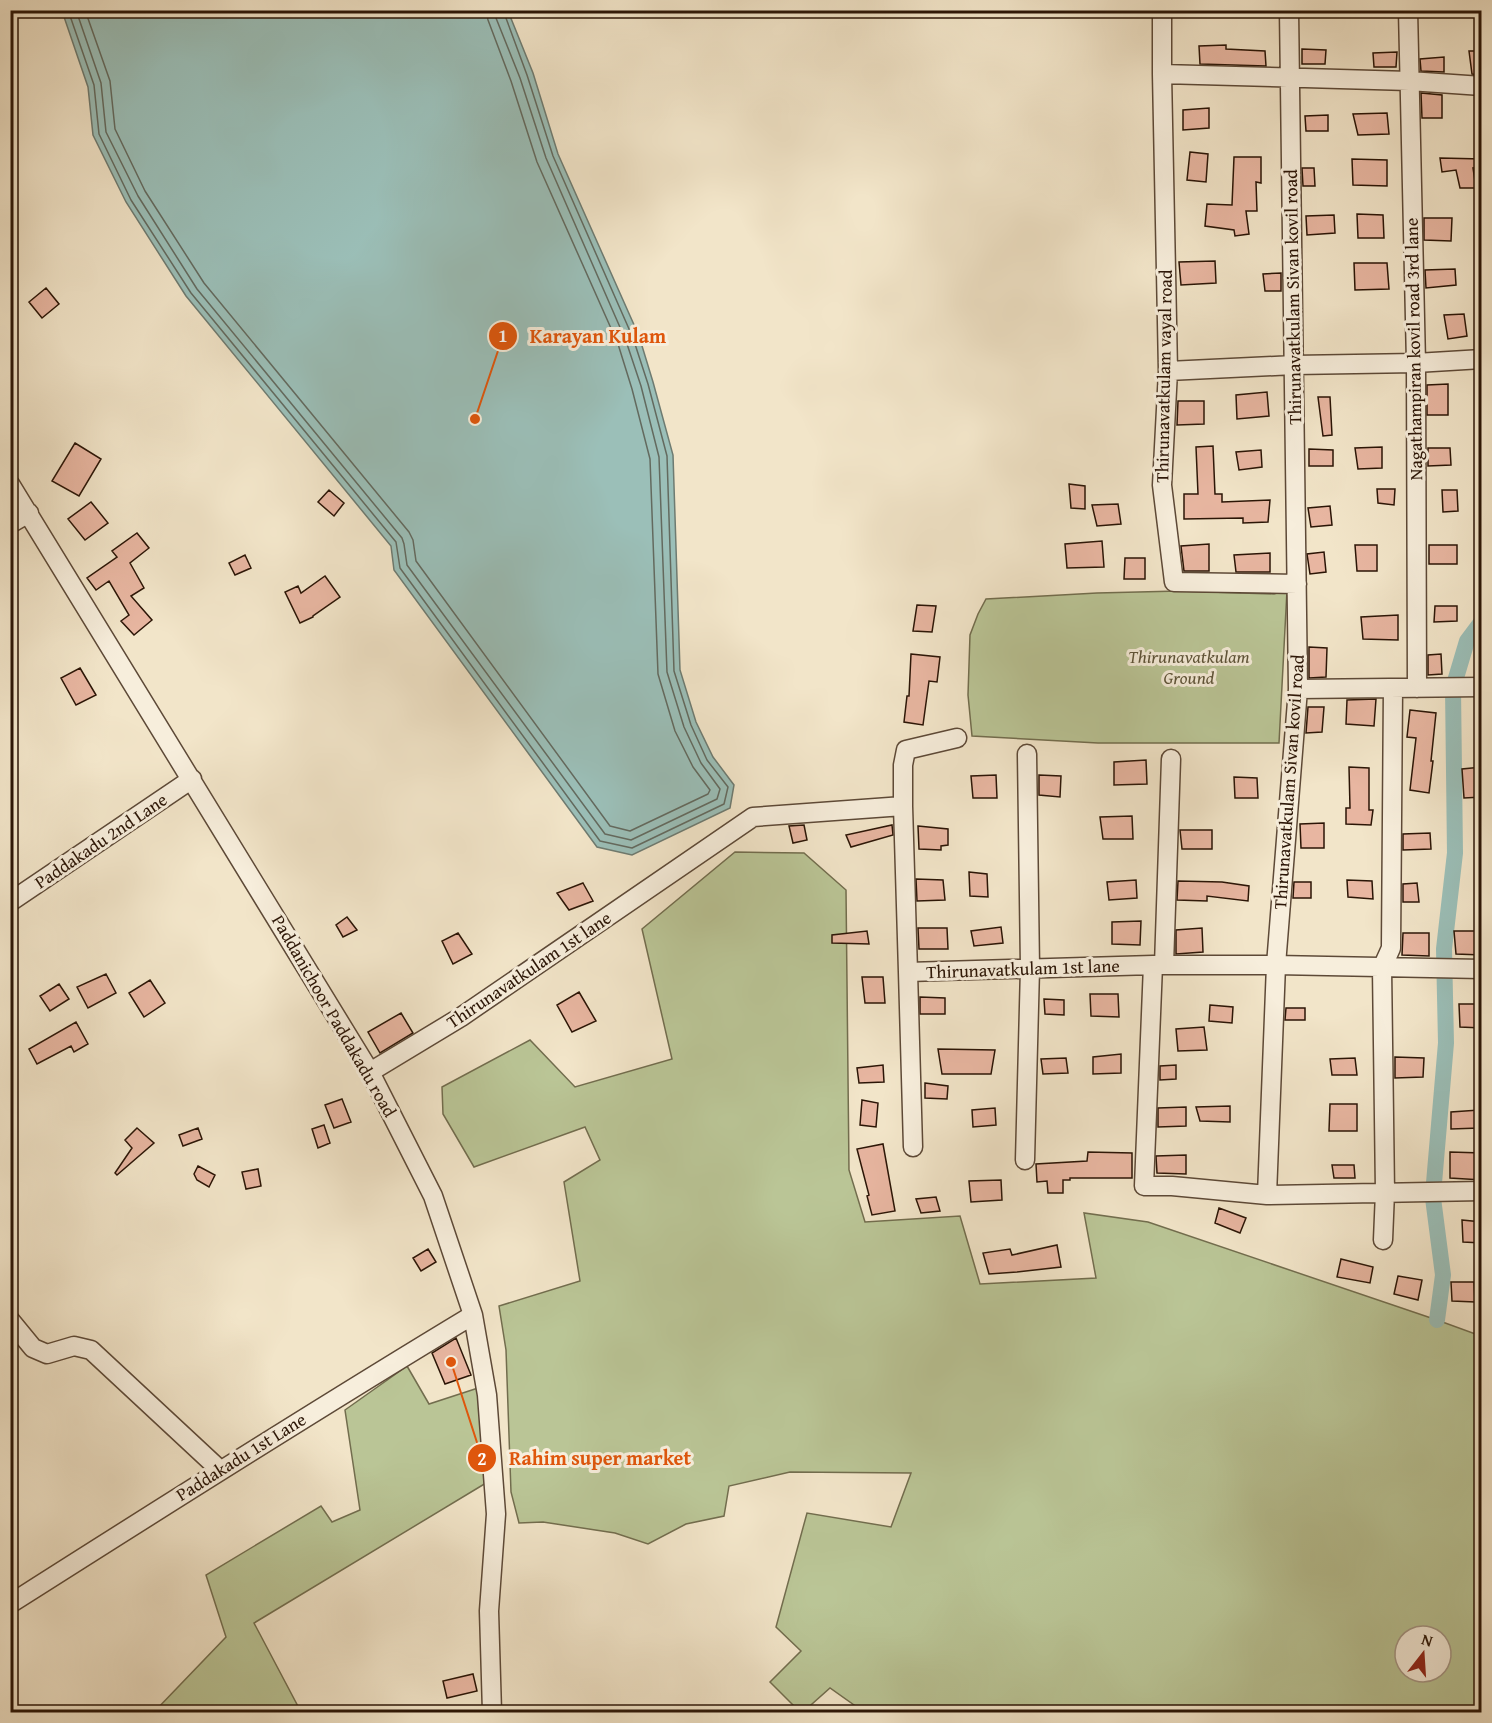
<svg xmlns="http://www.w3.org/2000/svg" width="1492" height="1723" font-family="'Gentium Book Plus',serif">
<rect width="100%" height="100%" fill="#f2e5c9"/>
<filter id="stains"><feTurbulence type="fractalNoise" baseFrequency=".00333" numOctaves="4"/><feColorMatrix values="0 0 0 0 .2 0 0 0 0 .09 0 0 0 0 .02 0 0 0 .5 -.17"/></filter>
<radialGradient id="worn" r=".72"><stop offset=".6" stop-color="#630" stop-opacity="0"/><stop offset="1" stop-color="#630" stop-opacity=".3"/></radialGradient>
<path fill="#bac596" stroke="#726d4e" stroke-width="1.5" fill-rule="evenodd" d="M1287,590L1279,743H1098L972,736L968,695L970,635L978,614L986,599L1097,593L1179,591L1274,594Z
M735,852L804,853L846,890L849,1170L865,1222L960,1216L980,1284L1096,1278L1084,1213L1148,1222L1437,1320L1481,1336V1712H864L830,1688L803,1712H800L770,1682L801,1651L776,1627L807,1513L891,1527L911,1473L790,1472L729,1486L724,1516L686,1524L648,1544L615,1533L543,1522L519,1523L511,1492L506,1350L499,1306L580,1281L564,1182L600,1160L585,1127L474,1167L443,1114L442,1087L530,1040L575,1087L672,1059L642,929ZM1405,1636H1441V1672H1405Z
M407,1366L429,1404L481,1387L491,1480L254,1623L301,1712H154L226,1637L206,1575L321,1506L332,1522L360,1510L345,1410Z"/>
<path fill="#9bbfb8" stroke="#6e7b71" stroke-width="1.5" d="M62,11H508L533,73L558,154L639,336L653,382L673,455L680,670L696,722L713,757L734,785L730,808L632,855L597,847L394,570L391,546L186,296L126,202L93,135L88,87Z"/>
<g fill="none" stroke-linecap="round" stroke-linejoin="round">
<path stroke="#636a5f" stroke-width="1.5" d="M68,10L94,85L99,134L131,200L191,293L396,542L400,568L600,841L632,848L724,804L728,787L707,760L691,725L674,671L667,456L648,384L633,338L553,156L527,75L503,10
M76,10L101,83L106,132L138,196L197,289L402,538L404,544L407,565L605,834L631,840L717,799L720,789L701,763L684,727L667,672L659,457L641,386L626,341L546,158L520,78L496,18L495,10
M85,10L110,81L115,129L145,191L204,283L409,532L413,540L416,561L610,826L630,831L708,794L710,790L693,767L675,731L658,674L650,459L632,389L618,344L537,162L511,81L488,20L486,10"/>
<path stroke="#9bbfb8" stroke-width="16" d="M1434,1183L1446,1043L1444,949L1455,853L1453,688L1467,641L1482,621
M1433,1198L1443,1275L1437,1320"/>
</g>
<path fill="#e8b6a1" stroke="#2b1506" stroke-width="1.5" d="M1226,45V49L1265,51L1266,66L1200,64L1199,46Z
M1302,49L1326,50L1325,64H1302Z
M1469,51H1482V75L1472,74Z
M1397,52L1396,67H1374L1373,53Z
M1444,57V72L1421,71L1420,59Z
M1421,93L1442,95V118H1422Z
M1209,108V128L1183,130V110Z
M1387,113L1389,134L1358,135L1353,114Z
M1328,115V131H1306L1305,116Z
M1190,152L1208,154L1206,182L1187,180Z
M1234,157H1261V183L1256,182L1257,211H1246L1249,234L1235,236L1234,230L1205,226L1207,204L1232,205Z
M1440,158L1482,159V167L1473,168L1476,188H1460L1456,170L1442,172Z
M1352,159L1387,160V186L1353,185Z
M1302,168H1314L1315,186H1303Z
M1357,214L1383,215L1384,238H1358Z
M1334,215L1335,233L1307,235L1306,216Z
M1424,218H1452L1451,241L1424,240Z
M1215,261L1216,283L1181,285L1179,262Z
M1354,263H1387L1389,289L1355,290Z
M1455,269L1456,285L1426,288L1425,270Z
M1281,273V291H1265L1263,274Z
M46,288L59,304L42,318L29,302Z
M1464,314L1467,336L1448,339L1444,315Z
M1448,384V415H1427V385Z
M1267,392L1269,416L1237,419L1236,395Z
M1318,397H1330L1332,435L1323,436Z
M1178,401H1204V424L1177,425Z
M75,443L101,459L79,496L52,481Z
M1213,446L1215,494H1222V502L1270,500L1268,522L1243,523V518L1184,519V494H1198L1196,447Z
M1382,447V468L1358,469L1355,448Z
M1428,448H1450L1451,465L1428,466Z
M1309,449L1333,450V466H1309Z
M1261,450L1262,467L1239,470L1236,452Z
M1069,484L1085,486V509L1071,508Z
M1377,489H1395L1394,505L1378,503Z
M329,490L344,503L334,516L318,502Z
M1442,490H1457L1458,511L1443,512Z
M91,502L108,523L85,540L68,519Z
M1118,504L1121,524L1097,526L1092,505Z
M1330,506L1332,525L1311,527L1308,508Z
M137,533L149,548L130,563L144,588L131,596L152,620L134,635L121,621L129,615L109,581L96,590L87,578L117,557L112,551Z
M1102,541L1104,567L1067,568L1065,544Z
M1209,544V571H1184L1181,546Z
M1355,545H1377V571H1357Z
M1429,545H1457V564H1429Z
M1324,552L1326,572L1310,574L1307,554Z
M1270,553V572H1236L1234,555Z
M245,555L251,568L235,575L229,563Z
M1125,558H1145V579H1124Z
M325,576L340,597L313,616V617L300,623L285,592L298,586L301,593Z
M917,605L936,606L932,632L913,631Z
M1435,606H1457V621L1434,622Z
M1398,615V640L1363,639L1361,617Z
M1309,647L1327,648L1326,677L1309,678Z
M911,654L940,657L937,682L929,681L923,725L904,722L907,696H909Z
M1441,654L1442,674L1428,675V655Z
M80,668L96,695L76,705L61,678Z
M1376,699L1374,726L1346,724L1347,700Z
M1308,707H1324L1322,732L1306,733Z
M1410,710L1436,713L1431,761H1433L1429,793L1410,790L1416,738L1407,737Z
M1146,760L1147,784L1114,785V762Z
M1349,767L1369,768V810H1373L1371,825L1346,824V808H1350Z
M1482,767V797L1464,798L1462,769Z
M996,775L997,798H973L971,776Z
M1039,775L1061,776L1060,797L1039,795Z
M1234,777L1257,778L1258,798H1235Z
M1132,816L1133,839H1103L1100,817Z
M1324,823V848H1301L1300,824Z
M804,825L807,840L793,843L789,826Z
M892,825L893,835L851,847L846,835Z
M918,826L948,829V845L941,846V850L919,849Z
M1180,830H1212V849H1182Z
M1430,833L1431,849L1403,850V834Z
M969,872L987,874L988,897L970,896Z
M916,879L943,880L945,900L917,901Z
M1136,880L1137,898L1109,900L1107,882Z
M1347,880L1372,881L1373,899L1348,897Z
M1178,881L1222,882L1249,886L1248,901L1207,896V901L1177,900Z
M1294,882H1311V898H1293Z
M583,883L593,901L569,910L557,893Z
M1417,883L1419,902H1403V884Z
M347,917L357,930L343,937L336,925Z
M1141,921L1140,945L1112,944V922Z
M1001,927L1003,943L974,946L971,931Z
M918,928H947L948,949H919Z
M1202,928L1203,952L1176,954V930Z
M867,931L869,944L832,943V935Z
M1454,931H1482V955L1456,954Z
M458,933L472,954L453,964L442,941Z
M1403,933H1429V956L1402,955Z
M106,974L116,993L88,1008L77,987Z
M862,977H883L885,1003H865Z
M150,980L165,1003L144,1017L129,993Z
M59,984L69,999L50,1011L40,996Z
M579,992L596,1021L572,1032L557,1005Z
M1090,994H1118L1119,1017L1091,1016Z
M920,997L945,998V1014H920Z
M1044,999L1064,1000V1015L1045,1014Z
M1459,1004H1482V1028L1460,1027Z
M1210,1005L1233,1007L1232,1023L1209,1021Z
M1286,1008H1305V1020H1285Z
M401,1013L413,1033L380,1053L368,1032Z
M76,1022L88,1044L74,1052L71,1046L37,1064L29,1049Z
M1204,1027L1207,1050L1178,1051L1176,1029Z
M938,1049L995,1050L991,1074H942Z
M1121,1054V1073L1093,1074V1057Z
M1395,1057L1424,1058L1423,1077L1395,1078Z
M1066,1058L1068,1073L1043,1074L1041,1059Z
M1355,1058L1357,1075H1332L1330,1059Z
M883,1065L884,1082L859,1083L857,1068Z
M1176,1065V1079L1160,1080V1066Z
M925,1083L948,1086L947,1099L925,1098Z
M342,1099L351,1122L334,1128L325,1105Z
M862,1100L878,1103L876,1127L860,1125Z
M1330,1104H1357V1131H1329Z
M1230,1106V1122L1200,1121L1196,1107Z
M1186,1107V1126L1158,1127V1108Z
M995,1108L996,1125L973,1127L972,1110Z
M1479,1110V1128L1451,1129V1112Z
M324,1125L330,1143L318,1148L312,1129Z
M137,1128L154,1143L117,1175L115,1173L132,1148L125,1140Z
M198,1128L202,1139L183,1146L179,1135Z
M883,1144L895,1211L872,1215L867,1196L869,1195L857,1149Z
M1088,1152L1132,1153V1178H1070V1180H1063V1193H1048L1047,1181L1037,1182L1036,1164L1087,1161Z
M1450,1152L1482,1153V1180L1450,1178Z
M1186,1155V1174L1157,1173L1156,1156Z
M1332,1165H1354L1355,1178H1334Z
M198,1166L215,1175L209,1187L197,1180L194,1174Z
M258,1169L261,1186L246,1189L242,1172Z
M1001,1180L1002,1200L971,1202L969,1181Z
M936,1197L940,1211L921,1213L916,1199Z
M1219,1208L1246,1218L1240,1233L1215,1223Z
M1462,1220L1482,1222V1243L1463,1242Z
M1057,1245L1061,1267L1017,1272L989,1274L983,1253L1010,1249L1012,1255Z
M428,1249L436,1262L421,1271L413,1258Z
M1341,1259L1373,1267L1370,1283L1337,1277Z
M1398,1276L1422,1280L1418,1300L1394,1294Z
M1451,1282H1474L1475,1302L1452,1301Z
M456,1338L471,1375L445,1384L432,1353Z
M473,1674L477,1691L447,1698L443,1681Z"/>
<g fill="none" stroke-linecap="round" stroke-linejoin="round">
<g stroke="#5d4937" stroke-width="21">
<path id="minor" d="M1162,10V74L1168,371L1162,485L1174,582L1297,584
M1289,10L1298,689L1276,965L1267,1195L1482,1191
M1408,10L1416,363L1417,688
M1162,74L1409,81L1482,86
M1168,371L1294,365L1416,363L1482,359
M10,484L370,1072L433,1196L473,1315L487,1395L496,1514L489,1611L492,1712
M10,524L29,513
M1298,689L1482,687
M903,806V765L906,750L957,738
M10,902L192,779
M1153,965L1144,1186H1172L1267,1195
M1164,965L1171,759
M908,972L913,1147
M370,1072L461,1017L753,817L903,806L908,972L1153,965H1276L1482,969
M1025,1160L1030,968L1027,754
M1383,1240L1385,1192L1382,968L1391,948L1393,688
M10,1320L33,1348L47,1354L74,1346L91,1350L220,1470
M10,1604C164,1506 317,1409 473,1315"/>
</g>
<use href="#minor" stroke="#f7eedc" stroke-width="18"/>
</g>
<g text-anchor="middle" stroke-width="6" stroke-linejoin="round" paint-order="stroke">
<g font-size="18" fill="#2b1506" stroke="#f7eedc">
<text transform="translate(1293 297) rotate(-91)" y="6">Thirunavatkulam Sivan kovil road</text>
<text transform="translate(1414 349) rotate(-91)" y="6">Nagathampiran kovil road 3rd lane</text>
<text transform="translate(1164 376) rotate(-89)" y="6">Thirunavatkulam vayal road</text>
<text transform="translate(1289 782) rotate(-86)" y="6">Thirunavatkulam Sivan kovil road</text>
<text transform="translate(101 841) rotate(-34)" y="6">Paddakadu 2nd Lane</text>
<text transform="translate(1023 969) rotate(-2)" y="6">Thirunavatkulam 1st lane</text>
<text transform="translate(529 970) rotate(-34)" y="6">Thirunavatkulam 1st lane</text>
<text transform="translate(334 1016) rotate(60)" y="6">Paddanichoor Paddakadu road</text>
<text transform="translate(241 1457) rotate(-32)" y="6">Paddakadu 1st Lane</text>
</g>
<g font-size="18" font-style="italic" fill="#5d5338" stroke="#f7eedc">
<text x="1189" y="663">Thirunavatkulam<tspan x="1189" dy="21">Ground</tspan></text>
</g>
</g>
<path fill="none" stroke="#df560c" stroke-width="2" d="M475 419L503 336M451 1362L482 1458"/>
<g fill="#df560c" stroke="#f7eedc" stroke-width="2">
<circle cx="475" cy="419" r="6"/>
<circle cx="451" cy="1362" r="6"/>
<circle cx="503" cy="336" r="15"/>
<circle cx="482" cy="1458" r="15"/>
</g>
<g font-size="18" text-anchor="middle" font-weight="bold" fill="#fff">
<text x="503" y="342">1</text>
<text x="482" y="1465">2</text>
</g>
<g font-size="20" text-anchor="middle" font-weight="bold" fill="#df560c" stroke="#f7eedc" stroke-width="6" stroke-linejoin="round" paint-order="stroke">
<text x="598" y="343">Karayan Kulam</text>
<text x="600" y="1465">Rahim super market</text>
</g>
<rect width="1492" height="1723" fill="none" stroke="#f2e5c9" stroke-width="36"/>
<rect x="12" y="12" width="1468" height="1699" fill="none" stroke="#2b1506" stroke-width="3"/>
<rect x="18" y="18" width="1456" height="1687" fill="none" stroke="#2b1506" stroke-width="1.5"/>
<g transform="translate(1423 1654) rotate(17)"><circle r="28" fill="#f7eedc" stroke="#a59786" stroke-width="1.5"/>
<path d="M0-4.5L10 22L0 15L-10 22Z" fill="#8f2418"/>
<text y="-9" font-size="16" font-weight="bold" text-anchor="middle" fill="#2b1506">N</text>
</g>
<rect width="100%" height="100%" filter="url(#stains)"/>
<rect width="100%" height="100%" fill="url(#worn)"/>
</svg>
